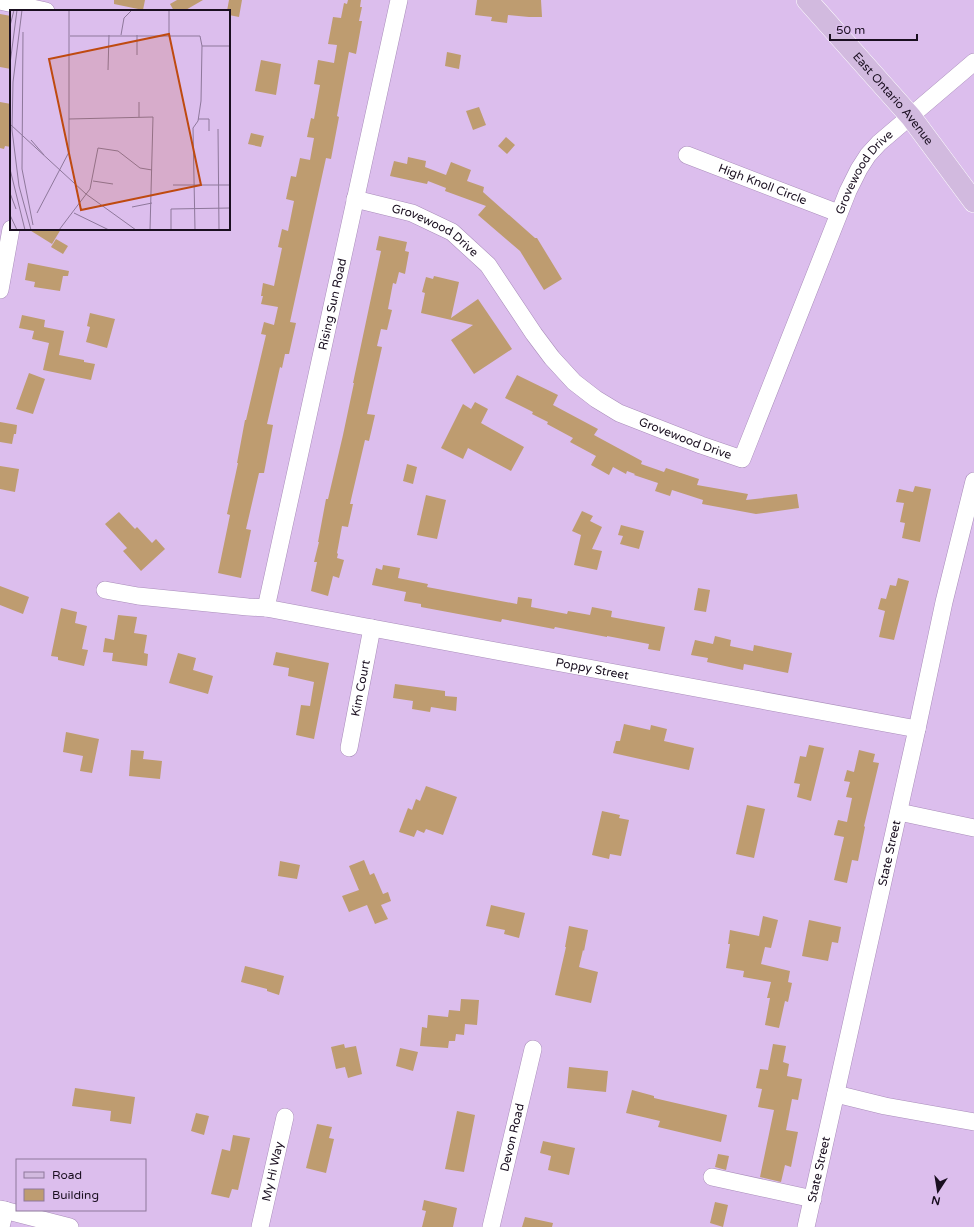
<svg xmlns="http://www.w3.org/2000/svg" width="974" height="1227" font-family="'Varela Round',sans-serif">
<rect width="100%" height="100%" fill="#dcbeed"/>
<path fill="#be9c70" d="M114,0H145L143,10L114,4Z
M177,0H203L184,11H174L170,4Z
M229,0H242L239,17L229,15V11H227Z
M348,0H361L360,7H362L359,21H362L356,54L349,52L337,116L339,117L331,159L326,158L290,322L296,323L289,354H285L282,368L280,367L267,424L273,425L264,473H259L246,529L251,530L241,578L218,573L230,515L227,514L238,463H237L245,420H246L266,335L261,334L264,322L274,325L278,307L261,304L263,296H261L263,283L274,286L282,248L278,247L282,229L288,231L294,201L286,199L291,176L296,177L300,158L310,160L314,138L307,137L311,118L314,119L320,85L314,84L318,60L334,63L337,45L328,44L333,17L341,18L344,3L347,4Z
M477,0H541L542,17H529L508,15L507,23L491,21L492,17L475,15Z
M0,14L11,16V69L0,67Z
M447,52L461,55L459,69L445,66Z
M261,60L281,64L276,95L255,91Z
M0,102L11,104V116L9,127L11,128V147L5,146L4,149L0,148Z
M479,107L486,125L473,130L466,111Z
M251,133L264,136L261,147L248,144Z
M506,137L515,145L507,154L498,146Z
M408,157L426,161L425,167L446,175L451,162L471,170L467,181L484,187L483,192L535,238H537L562,279L544,290L520,251L478,215L486,206L445,191L446,188L428,181L427,184L390,176L394,161L407,164Z
M28,229H61L52,244Z
M379,236L407,242L405,251L409,252L405,274L399,272L396,284L393,283L388,309L392,310L387,330L381,329L377,346L382,347L367,414L375,415L369,441L365,440L350,504H353L348,527L342,526L337,553L338,554L337,558L344,560L339,578L333,576L328,596L311,591L317,562H314L319,542H318L326,499H328L343,435L354,383H353L381,251L376,250Z
M56,239L68,246L63,254L51,247Z
M28,263L69,271L68,276H63L60,291L34,287L35,282L25,280Z
M434,276L459,282L451,318L478,299L512,349L474,374L451,340L473,325L421,313L425,293L422,292L426,277L433,279Z
M90,313L115,319L107,348L86,342L90,327L87,326Z
M22,315L45,320L44,327L64,331L59,355L84,360V362L95,364L91,380L43,370L49,343L32,339L34,331L19,328Z
M29,373L45,379L33,414L16,409Z
M517,375L558,395L553,405L598,429L594,435L642,461L641,464L664,472L666,468L699,479L697,485L748,494L746,500L797,494L799,508L756,514L702,504L703,500L672,490L670,496L655,491L658,483L634,475L635,474L627,471L626,474L613,467L609,475L591,465L596,456L570,442L573,438L547,424L548,422L532,414L533,412L505,398Z
M475,402L488,409L481,423L524,447L511,471L468,448L463,459L441,448L463,404L471,409Z
M0,422L17,425L16,434H14L12,444L0,442Z
M407,464L417,467L413,484L403,481Z
M0,466L19,469L15,492L0,489Z
M915,486L931,489L920,542L902,538L905,523L900,522L904,503L896,502L899,489L913,492Z
M426,495L446,500L437,539L417,535Z
M582,511L593,516L590,521L602,527L592,549L602,551L597,570L574,565L581,535L572,531Z
M119,512L135,529L137,527L152,543L156,539L165,549L141,571L123,551L127,548L105,524Z
M621,525L644,531L639,549L620,544L623,536L618,535Z
M383,565L400,568L398,578L428,584L427,587L517,604L518,597L532,599L531,607L567,614L568,611L590,615L592,607L612,611L611,617L665,627L660,651L648,649L649,644L607,636V637L555,627L554,629L502,619L501,622L421,607V604L404,601L406,592L372,585L376,568L382,570Z
M898,578L909,581L894,640L879,637L885,611L878,609L881,598L886,599L890,585L896,586Z
M0,586L29,597L23,614L0,605Z
M698,588L710,590L706,612L694,610Z
M61,608L77,612L75,623L87,626L82,649L88,650L84,666L58,660V657L51,656Z
M118,615L137,617L134,633L147,635L144,653L148,654L147,666L112,661L113,653L103,652L105,638L114,640Z
M715,636L731,640L730,646L753,651L754,645L792,653L788,673L744,664L743,670L707,662L708,658L691,655L695,640L713,644Z
M276,652L329,663L314,739L296,735L301,705L310,706L314,682L288,676L289,668L273,665Z
M178,653L196,658L193,670L213,676L208,694L169,683Z
M395,684L445,691V696L457,697L456,711L431,707L430,712L412,709L413,701L393,698Z
M624,724L650,730L651,725L667,729L664,741L694,748L689,770L613,753L616,741H620Z
M66,732L99,739L92,773L80,771L83,756L63,752Z
M809,745L824,748L811,801L797,797L800,784L794,783L800,756L806,757Z
M131,750L144,751L143,759L162,761L160,779L129,776Z
M859,750L875,754L873,762L879,763L864,826L865,827L858,861L852,860L847,883L834,880L844,837L834,835L838,820L847,822L852,798L846,797L850,782L844,781L847,770L854,772Z
M426,786L457,797L443,835L426,829L424,833L417,830L414,837L399,832L408,808L412,810L416,799L420,801Z
M747,805L765,809L754,858L736,854Z
M602,811L620,815L619,818L629,820L621,856L610,854L609,859L592,855Z
M364,860L370,875L374,873L383,894L388,892L391,901L381,905L388,919L375,924L367,905L349,912L342,896L359,890L349,866Z
M280,861L300,865L297,879L278,876Z
M491,905L525,913L519,938L504,934L505,930L486,926Z
M763,916L778,920L771,948L765,947L761,964L790,971L788,982L792,983L788,1002L785,1001L779,1028L765,1025L770,998H767L771,982L743,977L744,971L726,968L730,944H728L730,930L759,936Z
M809,920L841,927L838,943L832,942L828,961L802,956Z
M569,926L588,930L584,951L583,950L579,967L598,972L591,1003L555,995L566,947H565Z
M245,966L284,976L279,995L267,991V989L241,982Z
M461,999L479,1000L477,1025L465,1024L464,1035L456,1034L455,1041H449L448,1048L420,1046L422,1027L427,1028L428,1015L448,1017L449,1010L460,1011Z
M344,1044L345,1048L356,1046L362,1074L348,1078L345,1067L336,1069L331,1047Z
M773,1044L786,1046L783,1062L789,1064L787,1076L802,1079L798,1100L792,1099L786,1130L798,1132L791,1167L785,1165L781,1182L760,1177L774,1110L758,1107L762,1089L756,1088L760,1069L768,1070Z
M400,1048L418,1052L413,1071L396,1066Z
M569,1067L608,1071L606,1092L567,1088Z
M75,1088L135,1097L131,1124L110,1121L111,1111L72,1106Z
M632,1090L654,1096V1098L727,1115L721,1142L658,1127L660,1121L626,1113Z
M457,1111L475,1115L464,1172L445,1169Z
M196,1113L209,1116L204,1135L191,1131Z
M317,1124L332,1127L329,1138L334,1139L326,1173L306,1168Z
M233,1135L250,1138L238,1190L232,1189L229,1198L211,1194L222,1149L230,1151Z
M543,1141L575,1148L569,1175L548,1170L551,1156L540,1153Z
M718,1154L729,1156L726,1170L715,1167Z
M424,1200L457,1208L453,1227H422L426,1211L422,1210Z
M715,1202L728,1205L723,1227L710,1223Z
M525,1217L553,1223L552,1227H522Z"/>
<g fill="none" stroke-linecap="round" stroke-linejoin="round">
<g stroke="#a98dba" stroke-width="18">
<g id="minor">
<path d="M0,1L46,11"/>
<path id="s1" d="M687,155L838,213"/>
<path id="s2" d="M355,199L412,213L452,232L488,265L534,334L552,358L574,382L596,399L619,413L701,445L742,459L848,191L859,169L868,155L879,143L974,62"/>
<path d="M0,290L11,229"/>
<path id="s3" d="M105,590L138,596L248,607L266,608L372,628L917,729"/>
<path id="s4" d="M266,608L399,0"/>
<path id="s5" d="M349,748L372,628"/>
<path d="M899,812L974,828"/>
<path d="M836,1094L885,1106L974,1122"/>
<path d="M712,1177L813,1199"/>
<path d="M0,1209L70,1227"/>
<path d="M1,1227L5,1210"/>
<path id="s6" d="M260,1227L285,1117"/>
<path id="s7" d="M491,1227L533,1049"/>
<path id="s8" d="M806,1227L917,729L944,602L974,481"/>
</g>
</g>
<g stroke="#fff" stroke-width="22">
<g id="major">
<path id="s9" d="M807,0L911,117L974,202"/>
</g>
</g>
<use href="#minor" stroke="#fff" stroke-width="17"/>
<use href="#major" stroke="#d2badf" stroke-width="21"/>
</g>
<g text-anchor="middle" stroke-width="3" stroke-linejoin="round" paint-order="stroke">
<g font-size="12" fill="#1a0f20" stroke="#dcbeed">
<text dy="4" stroke="none"><textPath href="#s9" startOffset="131">East Ontario Avenue</textPath></text>
<text dy="4" stroke="none"><textPath href="#s2" startOffset="796">Grovewood Drive</textPath></text>
<text dy="4" stroke="none"><textPath href="#s1" startOffset="81">High Knoll Circle</textPath></text>
<text dy="4" stroke="none"><textPath href="#s2" startOffset="87">Grovewood Drive</textPath></text>
<text dy="4" stroke="none"><textPath href="#s4" startOffset="311">Rising Sun Road</textPath></text>
<text dy="4" stroke="none"><textPath href="#s2" startOffset="423">Grovewood Drive</textPath></text>
<text dy="4" stroke="none"><textPath href="#s3" startOffset="494">Poppy Street</textPath></text>
<text dy="4" stroke="none"><textPath href="#s5" startOffset="61">Kim Court</textPath></text>
<text dy="4" stroke="none"><textPath href="#s8" startOffset="383">State Street</textPath></text>
<text dy="4" stroke="none"><textPath href="#s7" startOffset="92">Devon Road</textPath></text>
<text dy="4" stroke="none"><textPath href="#s8" startOffset="59">State Street</textPath></text>
<text dy="4" stroke="none"><textPath href="#s6" startOffset="57">My Hi Way</textPath></text>
</g>
</g>
<g transform="translate(10 10)">
<rect width="220" height="220" fill="#dcbeed"/>
<path fill="none" stroke="#8e789b" stroke-width="1" d="M12,0L3,72L2,120L9,176L21,220M0,16L4,0M13,22L12,159L23,215M111,25L114,8L122,0M60,26H190M159,26V0M192,36H220M127,45V25M0,54L7,0M98,60L99,25M129,92V107M59,109L143,107L140,220M188,109H199V121M1,115L76,184L126,220M208,119L209,220M21,130L34,145M0,159L15,220M83,171L103,174M163,175H220M0,183L6,199M122,197L142,193M27,203L59,142V0M64,203L99,220M0,205L7,220M49,220L80,179L88,138L108,141L130,158L142,160M161,220V199L220,198M185,220L183,118L188,111L191,91L192,36L190,26"/>
<path fill="#bf4a10" fill-opacity="0.15" stroke="#bf4a10" stroke-width="2" d="M159,24L191,175L71,200L39,49Z"/>
<rect width="220" height="220" fill="none" stroke="#1a0f20" stroke-width="2"/>
</g>
<rect x="16" y="1159" width="130" height="52" fill="#dcbeed" stroke="#8e789b"/>
<rect x="24" y="1172" width="20" height="6" fill="#d2badf" stroke="#8e789b"/>
<text x="52" y="1179" font-size="12" fill="#1a0f20">Road</text>
<rect x="24" y="1189" width="20" height="12" fill="#be9c70" stroke="#8e789b"/>
<text x="52" y="1199" font-size="12" fill="#1a0f20">Building</text>
<g transform="translate(938 1191) rotate(192)" stroke="#dcbeed" stroke-width="3" paint-order="stroke">
<path d="M0-3L7 15L0 10L-7 15Z" fill="#1a0f20"/>
<text y="-6" font-size="11" font-weight="bold" text-anchor="middle" fill="#1a0f20">N</text>
</g>
<path d="M830 34v6h87v-6" fill="none" stroke="#1a0f20" stroke-width="2"/>
<text x="836" y="34" font-size="12" fill="#1a0f20" stroke="#dcbeed" stroke-width="3" paint-order="stroke">50 m</text>
</svg>
